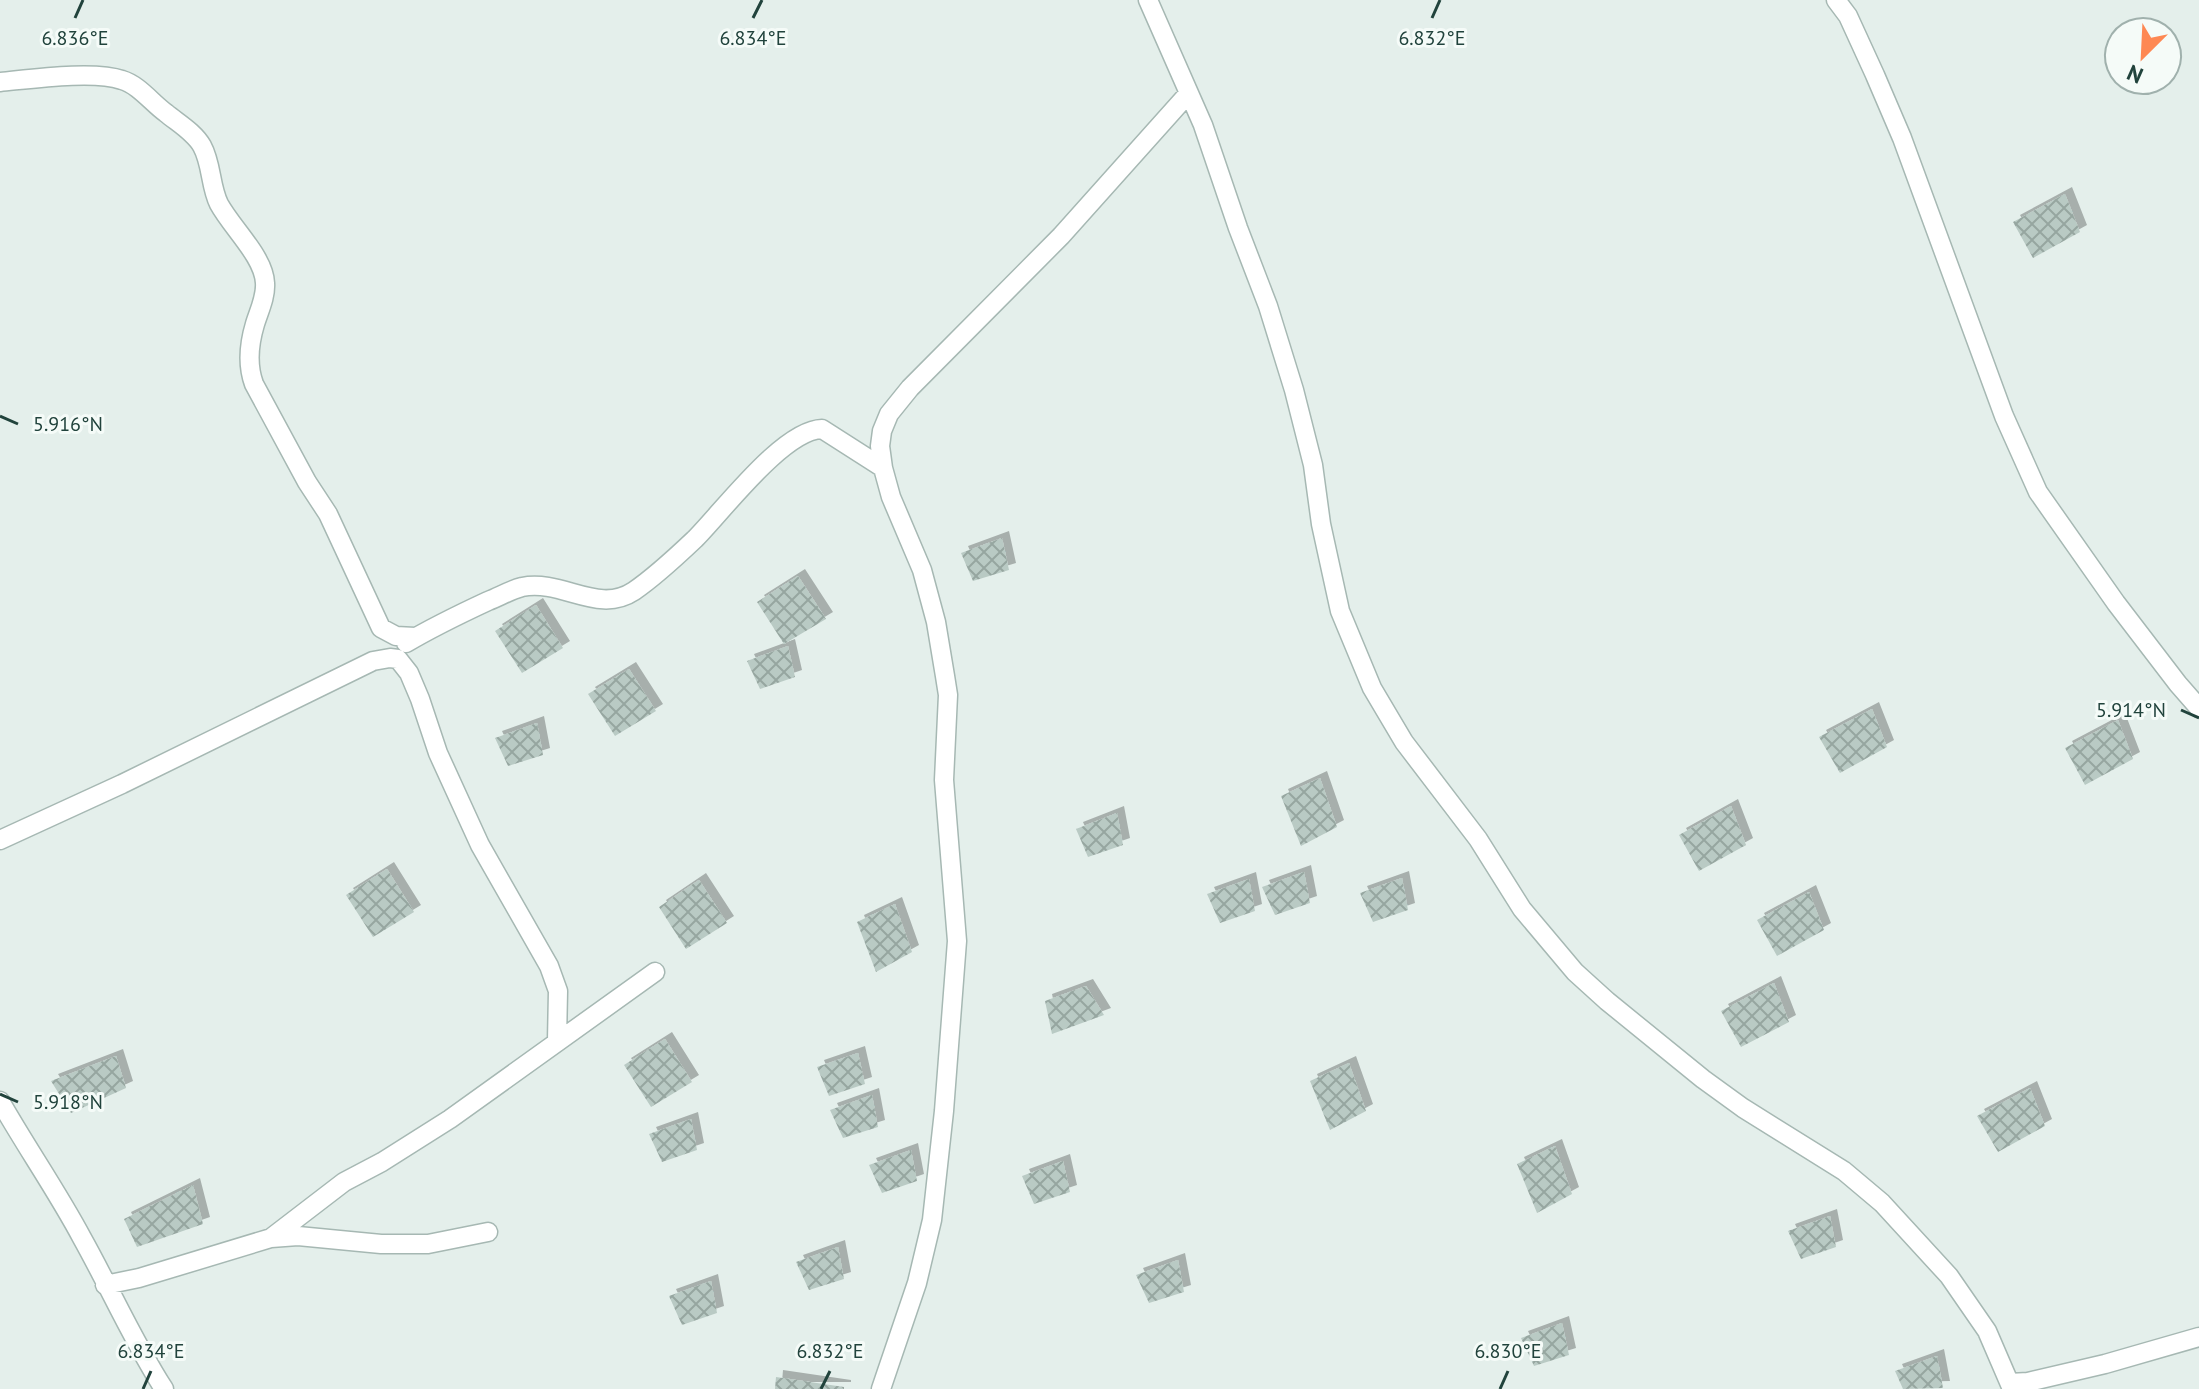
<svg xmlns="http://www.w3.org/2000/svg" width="2199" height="1389" font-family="'PT Sans',sans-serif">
<defs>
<pattern id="building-cross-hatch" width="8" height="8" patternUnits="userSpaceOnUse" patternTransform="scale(2)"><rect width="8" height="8" fill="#b9cac4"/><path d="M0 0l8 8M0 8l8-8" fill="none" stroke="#96a6a0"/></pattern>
<filter id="shadow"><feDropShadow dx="7" dy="-7" stdDeviation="0" flood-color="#0004"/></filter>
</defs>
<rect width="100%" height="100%" fill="#e4efeb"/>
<path fill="url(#building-cross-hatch)" filter="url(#shadow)" d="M2065,194L2080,232L2033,258L2013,222Z
M1002,538L1009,570L973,581L961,553Z
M798,576L826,619L784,644L757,602Z
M536,605L563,648L522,673L495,631Z
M788,646L795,677L760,689L747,661Z
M629,669L656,711L615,736L588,694Z
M1872,709L1887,747L1840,773L1819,737Z
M2118,720L2133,759L2085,785L2065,748Z
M537,723L543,755L508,766L495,738Z
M1320,778L1337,827L1301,846L1281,796Z
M1731,806L1746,845L1699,871L1679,835Z
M1117,813L1123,845L1088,857L1076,829Z
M387,869L414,912L373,937L346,895Z
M1304,872L1310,903L1275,915L1262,887Z
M1402,878L1408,910L1373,922L1360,893Z
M1249,879L1255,911L1220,923L1207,894Z
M699,880L727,923L686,949L659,907Z
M1809,892L1824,930L1777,956L1757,920Z
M895,904L912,952L876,972L857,922Z
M1774,983L1789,1022L1741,1047L1721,1011Z
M1086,986L1104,1015L1052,1034L1045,1001Z
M665,1039L692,1082L651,1107L624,1065Z
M858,1053L865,1084L829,1096L817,1067Z
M116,1056L126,1088L71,1113L51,1081Z
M1349,1063L1366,1111L1330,1130L1310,1081Z
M2030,1088L2045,1126L1998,1152L1977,1116Z
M872,1095L878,1127L843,1138L830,1110Z
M691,1119L697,1150L662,1162L649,1134Z
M1555,1146L1572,1194L1537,1213L1517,1164Z
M911,1150L917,1181L882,1193L869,1165Z
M1063,1161L1070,1192L1034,1204L1022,1176Z
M193,1185L203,1224L137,1247L124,1219Z
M1830,1216L1836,1247L1801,1259L1788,1231Z
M838,1247L844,1279L809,1290L796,1262Z
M1178,1260L1184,1292L1149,1303L1136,1275Z
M711,1281L717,1313L682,1325L669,1296Z
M1562,1323L1569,1355L1534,1366L1521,1338Z
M1937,1356L1943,1388L1903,1389L1895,1371Z
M776,1377L844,1387V1389H775Z"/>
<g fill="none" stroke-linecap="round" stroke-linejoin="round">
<g stroke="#a6b8b3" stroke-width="21">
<path id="street" d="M1148,0L1203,125L1238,228L1268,306L1294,390L1313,465L1321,524L1340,611L1372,688L1404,742L1478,839L1522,909L1575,972L1607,1001L1703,1079L1743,1108L1844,1171L1882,1203L1949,1276L1987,1331L2012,1389
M1836,0L1848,16L1875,75L1902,138L2004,416L2038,492L2116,603L2178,684L2199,708
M0,82C31,79 94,70 122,80C139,85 152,103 166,113C178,123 194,132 202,146C212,164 210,186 219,204C232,228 264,257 265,283C266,297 259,311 255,324C249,344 247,365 254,384L307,482L328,514L381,628L396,636L415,637
M406,643C433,627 460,614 488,601C499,597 510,590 522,587C563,579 598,615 634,591C656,576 676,557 695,539C723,511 783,430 822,429L883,468
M0,840L122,784L373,661L390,658L398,659L409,673L420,699L438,753L480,845L549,966L558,991L557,1041
M0,1101C26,1147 57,1191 82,1238C110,1288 133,1341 164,1389
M271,1238L344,1182L382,1162L450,1119L655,972
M105,1285L139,1278L271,1238L298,1236L381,1244H428L488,1232
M2010,1383L2028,1382L2105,1364L2199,1337
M881,1389L917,1283L932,1220L944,1111L957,941L944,780L948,695L945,676L936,622L922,570L891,497L883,468L880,446L882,431L889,414L910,388L1061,236L1188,94"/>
</g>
<use href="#street" stroke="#fff" stroke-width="18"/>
</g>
<path fill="none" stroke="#21433c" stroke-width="3" d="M75,18L83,0M753,18L762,0M1432,18L1440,0M0,416L18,424M2181,710L2199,718M0,1094L18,1102M143,1389L151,1371M821,1389L830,1371M1500,1389L1508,1371"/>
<g font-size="20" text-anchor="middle" fill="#21433c" stroke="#f5fbf8" stroke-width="6" stroke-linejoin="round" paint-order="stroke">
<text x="1432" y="45">6.832°E</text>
<text x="75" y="45">6.836°E</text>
<text x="753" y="45">6.834°E</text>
<text x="68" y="431">5.916°N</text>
<text x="2131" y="717">5.914°N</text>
<text x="68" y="1109">5.918°N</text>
<text x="151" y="1358">6.834°E</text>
<text x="830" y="1358">6.832°E</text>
<text x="1508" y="1358">6.830°E</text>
</g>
<g transform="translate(2143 56) rotate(204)"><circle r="38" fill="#f5fbf8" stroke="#a0b1ad" stroke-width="2"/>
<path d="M0-6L14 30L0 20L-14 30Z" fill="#fe8853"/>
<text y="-12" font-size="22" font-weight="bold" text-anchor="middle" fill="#21433c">N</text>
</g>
</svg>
